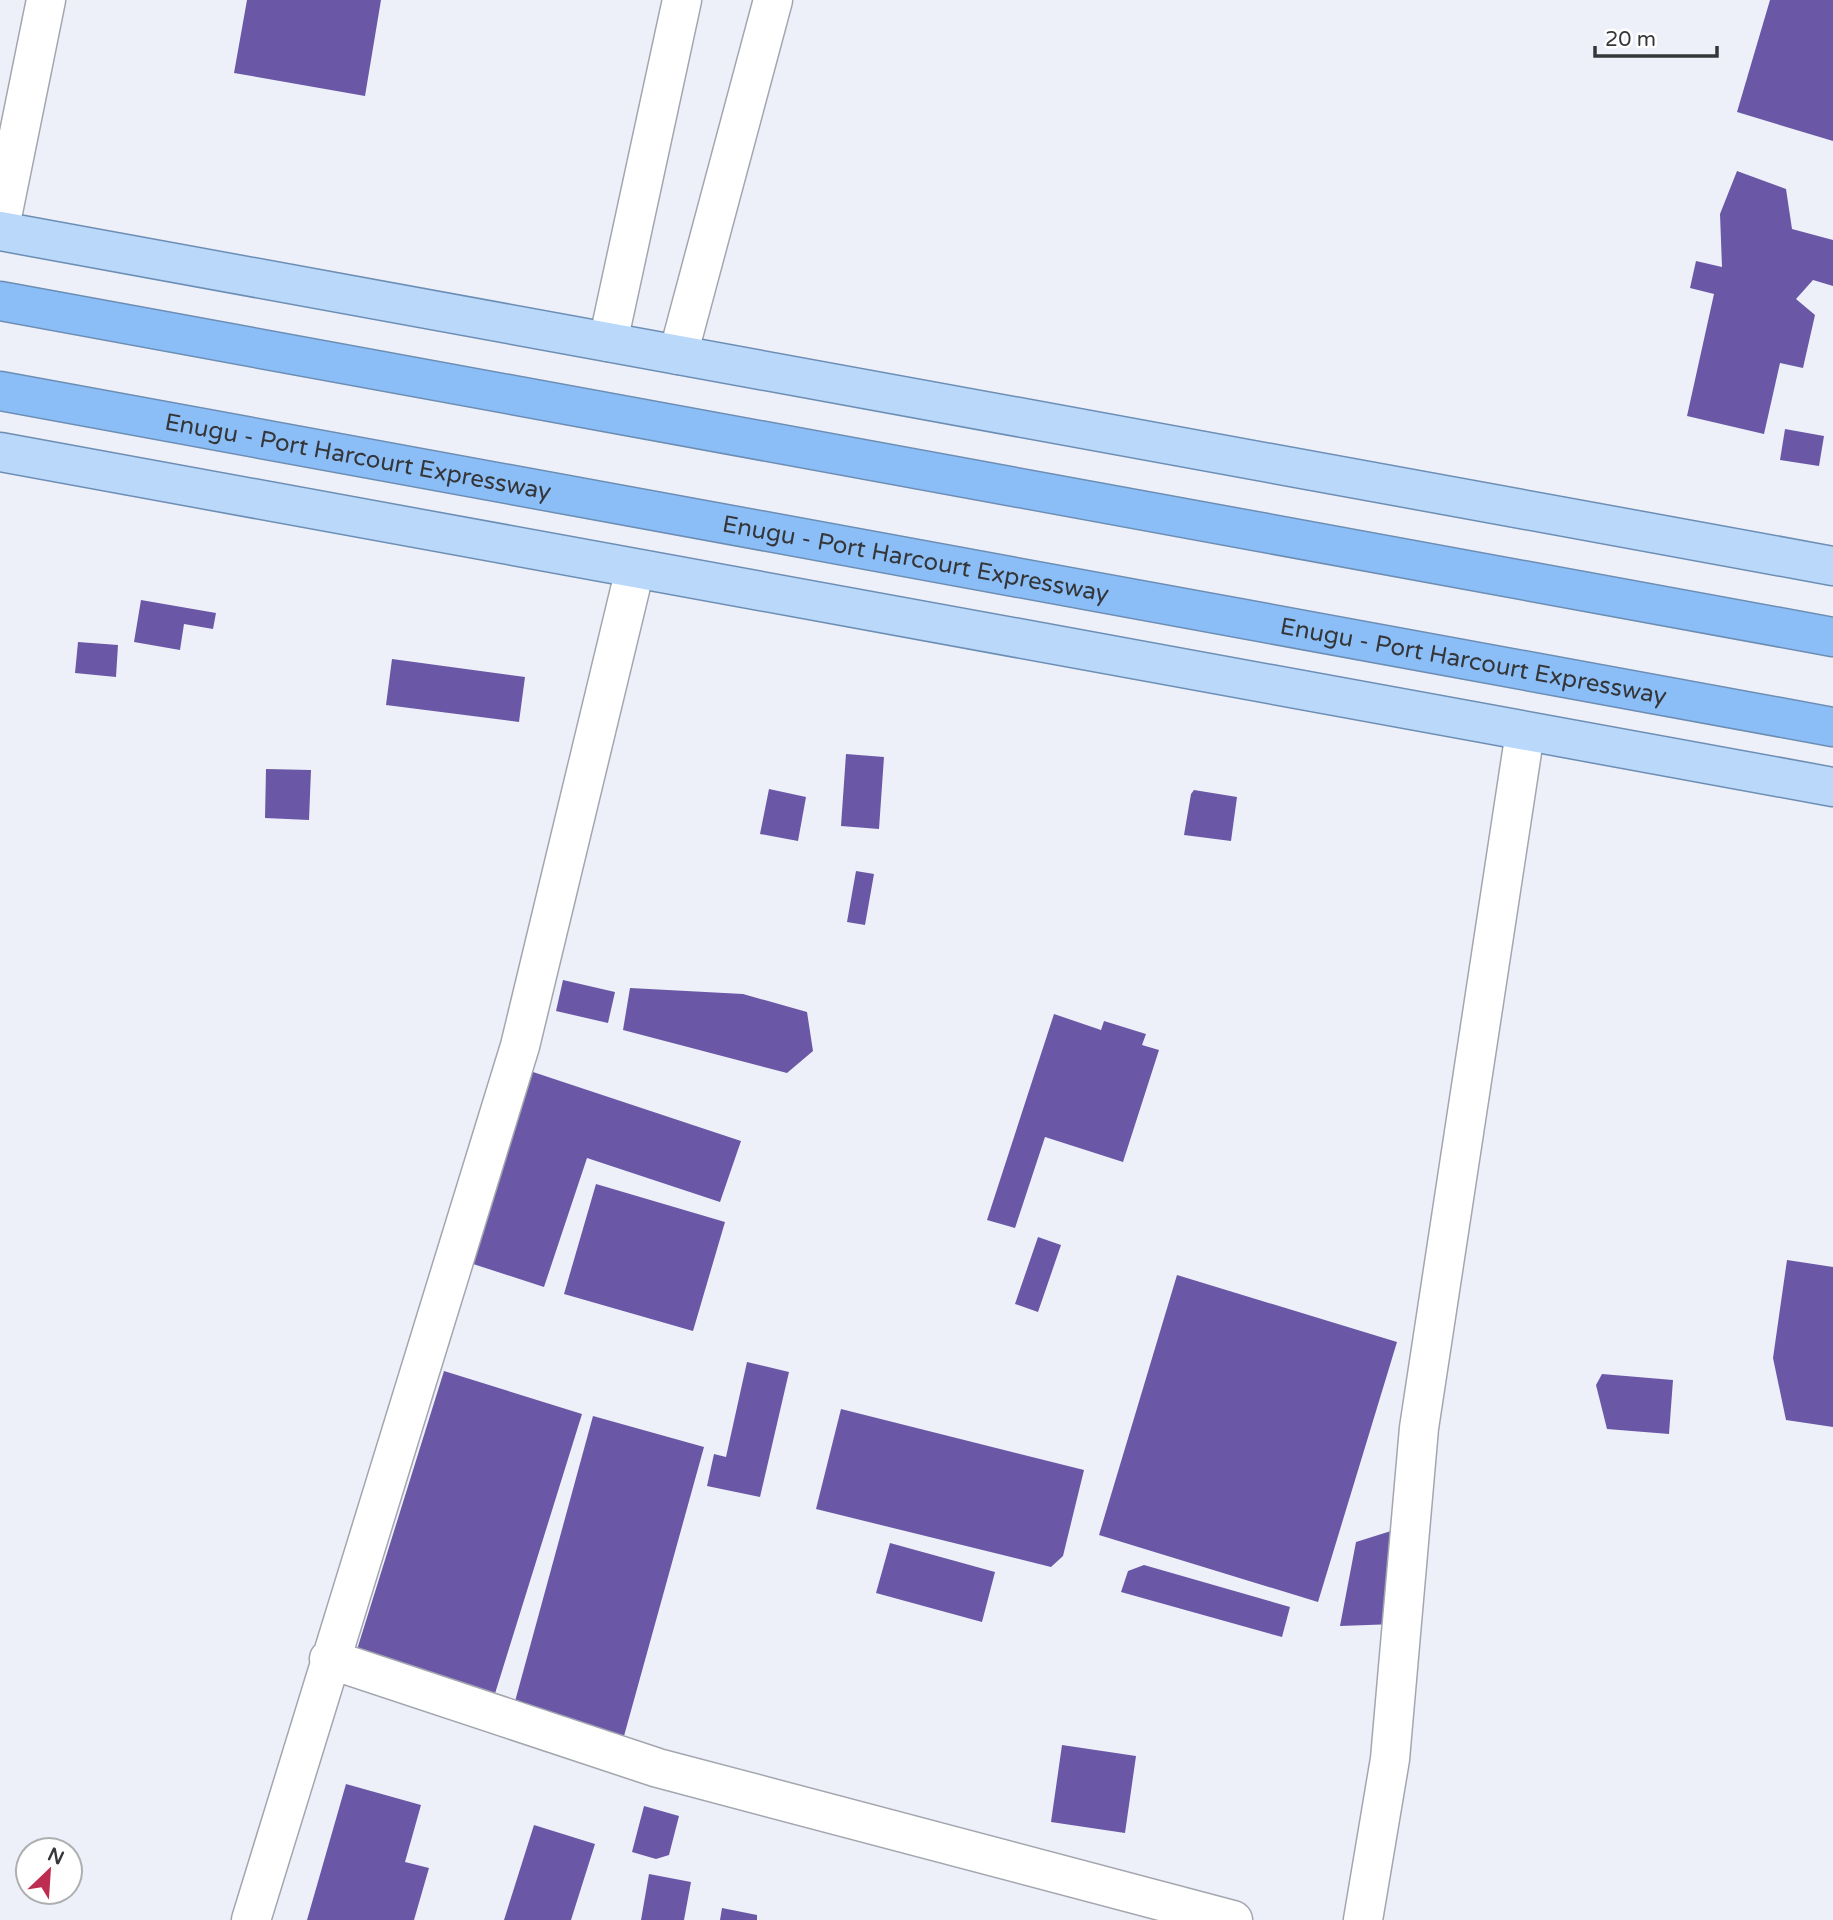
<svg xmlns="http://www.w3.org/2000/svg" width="1833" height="1920" font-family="'Varela Round',sans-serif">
<rect width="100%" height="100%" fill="#edf0f9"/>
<path fill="#6a58a7" d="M247,0H381L365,96L234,73Z
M1770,0H1833V141L1737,112Z
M1737,171L1786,189L1792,229L1833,240V286L1813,280L1796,299L1815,315L1803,368L1780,363L1764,434L1687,416L1714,294L1690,288L1696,261L1722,267L1720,214Z
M1785,429L1824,436L1819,466L1780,460Z
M141,600L216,613L213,629L184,624L180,650L134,642Z
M78,642L118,645L116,677L75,673Z
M392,659L525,677L519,722L386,705Z
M846,754L884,757L879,829L841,826Z
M266,769L311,770L309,820L265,818Z
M769,789L806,797L798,841L760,834Z
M1194,790L1237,797L1231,841L1184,835L1191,794Z
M856,871L874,874L865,925L847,922Z
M563,980L615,992L608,1023L556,1011Z
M630,988L743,994L807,1012L813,1051L787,1073L623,1030Z
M1054,1014L1101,1030L1104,1021L1146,1034L1142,1045L1159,1050L1123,1162L1045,1137L1015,1228L987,1220Z
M530,1071L741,1141L720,1202L587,1158L544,1287L467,1262Z
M596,1184L725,1222L693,1331L564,1294Z
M1038,1237L1061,1245L1038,1312L1015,1304Z
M1787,1260L1833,1267V1427L1786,1420L1773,1358Z
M1177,1275L1397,1342L1318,1602L1099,1535Z
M747,1362L789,1372L760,1497L707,1486L714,1454L726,1457Z
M444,1371L582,1414L493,1700L355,1656Z
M1602,1374L1673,1380L1669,1434L1607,1429L1596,1385Z
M841,1409L1084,1470L1063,1556L1051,1567L816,1509Z
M593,1416L704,1447L624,1736L514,1705Z
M1391,1531L1395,1624L1340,1626L1356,1542Z
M890,1543L995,1572L982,1622L876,1593Z
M1144,1565L1290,1607L1282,1637L1121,1592L1128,1571Z
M1062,1745L1136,1756L1125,1833L1051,1822Z
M346,1784L421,1805L405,1862L429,1868L414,1920H307Z
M644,1806L679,1816L669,1855L656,1859L632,1852Z
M534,1825L595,1844L571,1920H504Z
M649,1874L691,1882L684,1920H641Z
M722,1908L757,1915V1920H720Z"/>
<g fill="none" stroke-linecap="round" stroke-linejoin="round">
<g stroke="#a3a6ae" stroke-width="41">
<path id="minor" d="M0,227L46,0
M608,342L682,0
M678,355L773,0
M329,1659L658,1768L1233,1920
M251,1920L520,1046L635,569
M1363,1920L1390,1759L1419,1428L1525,732"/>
</g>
<g stroke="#6d8eb4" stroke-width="41">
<path id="major" d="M0,231L1833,566
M0,452L1833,787"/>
</g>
<g stroke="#6d8eb4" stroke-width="41">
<g id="highway">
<path d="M0,301L1833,637"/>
<path id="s1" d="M0,391L1833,727"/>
</g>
</g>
<use href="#minor" stroke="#fff" stroke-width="38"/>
<use href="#major" stroke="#b9d8fa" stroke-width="38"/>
<use href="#highway" stroke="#8bbef6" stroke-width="38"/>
</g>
<g text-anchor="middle" stroke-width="7" stroke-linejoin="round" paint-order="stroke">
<g font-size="24" fill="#353639" stroke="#fff">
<text dy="8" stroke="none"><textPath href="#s1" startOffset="364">Enugu - Port Harcourt Expressway</textPath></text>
<text dy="8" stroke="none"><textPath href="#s1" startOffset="931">Enugu - Port Harcourt Expressway</textPath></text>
<text dy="8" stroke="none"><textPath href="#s1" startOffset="1498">Enugu - Port Harcourt Expressway</textPath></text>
</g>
</g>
<g transform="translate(49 1871) rotate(25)"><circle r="33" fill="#ffffff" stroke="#aeafb0" stroke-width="2"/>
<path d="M0-5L12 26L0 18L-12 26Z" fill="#bd2d51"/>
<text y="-10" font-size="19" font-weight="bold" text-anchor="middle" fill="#353639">N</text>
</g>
<path d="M1595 46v10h122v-10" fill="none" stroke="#353639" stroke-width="3.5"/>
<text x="1605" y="46" font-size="21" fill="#353639" stroke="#ffffff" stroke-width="5" paint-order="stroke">20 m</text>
</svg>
